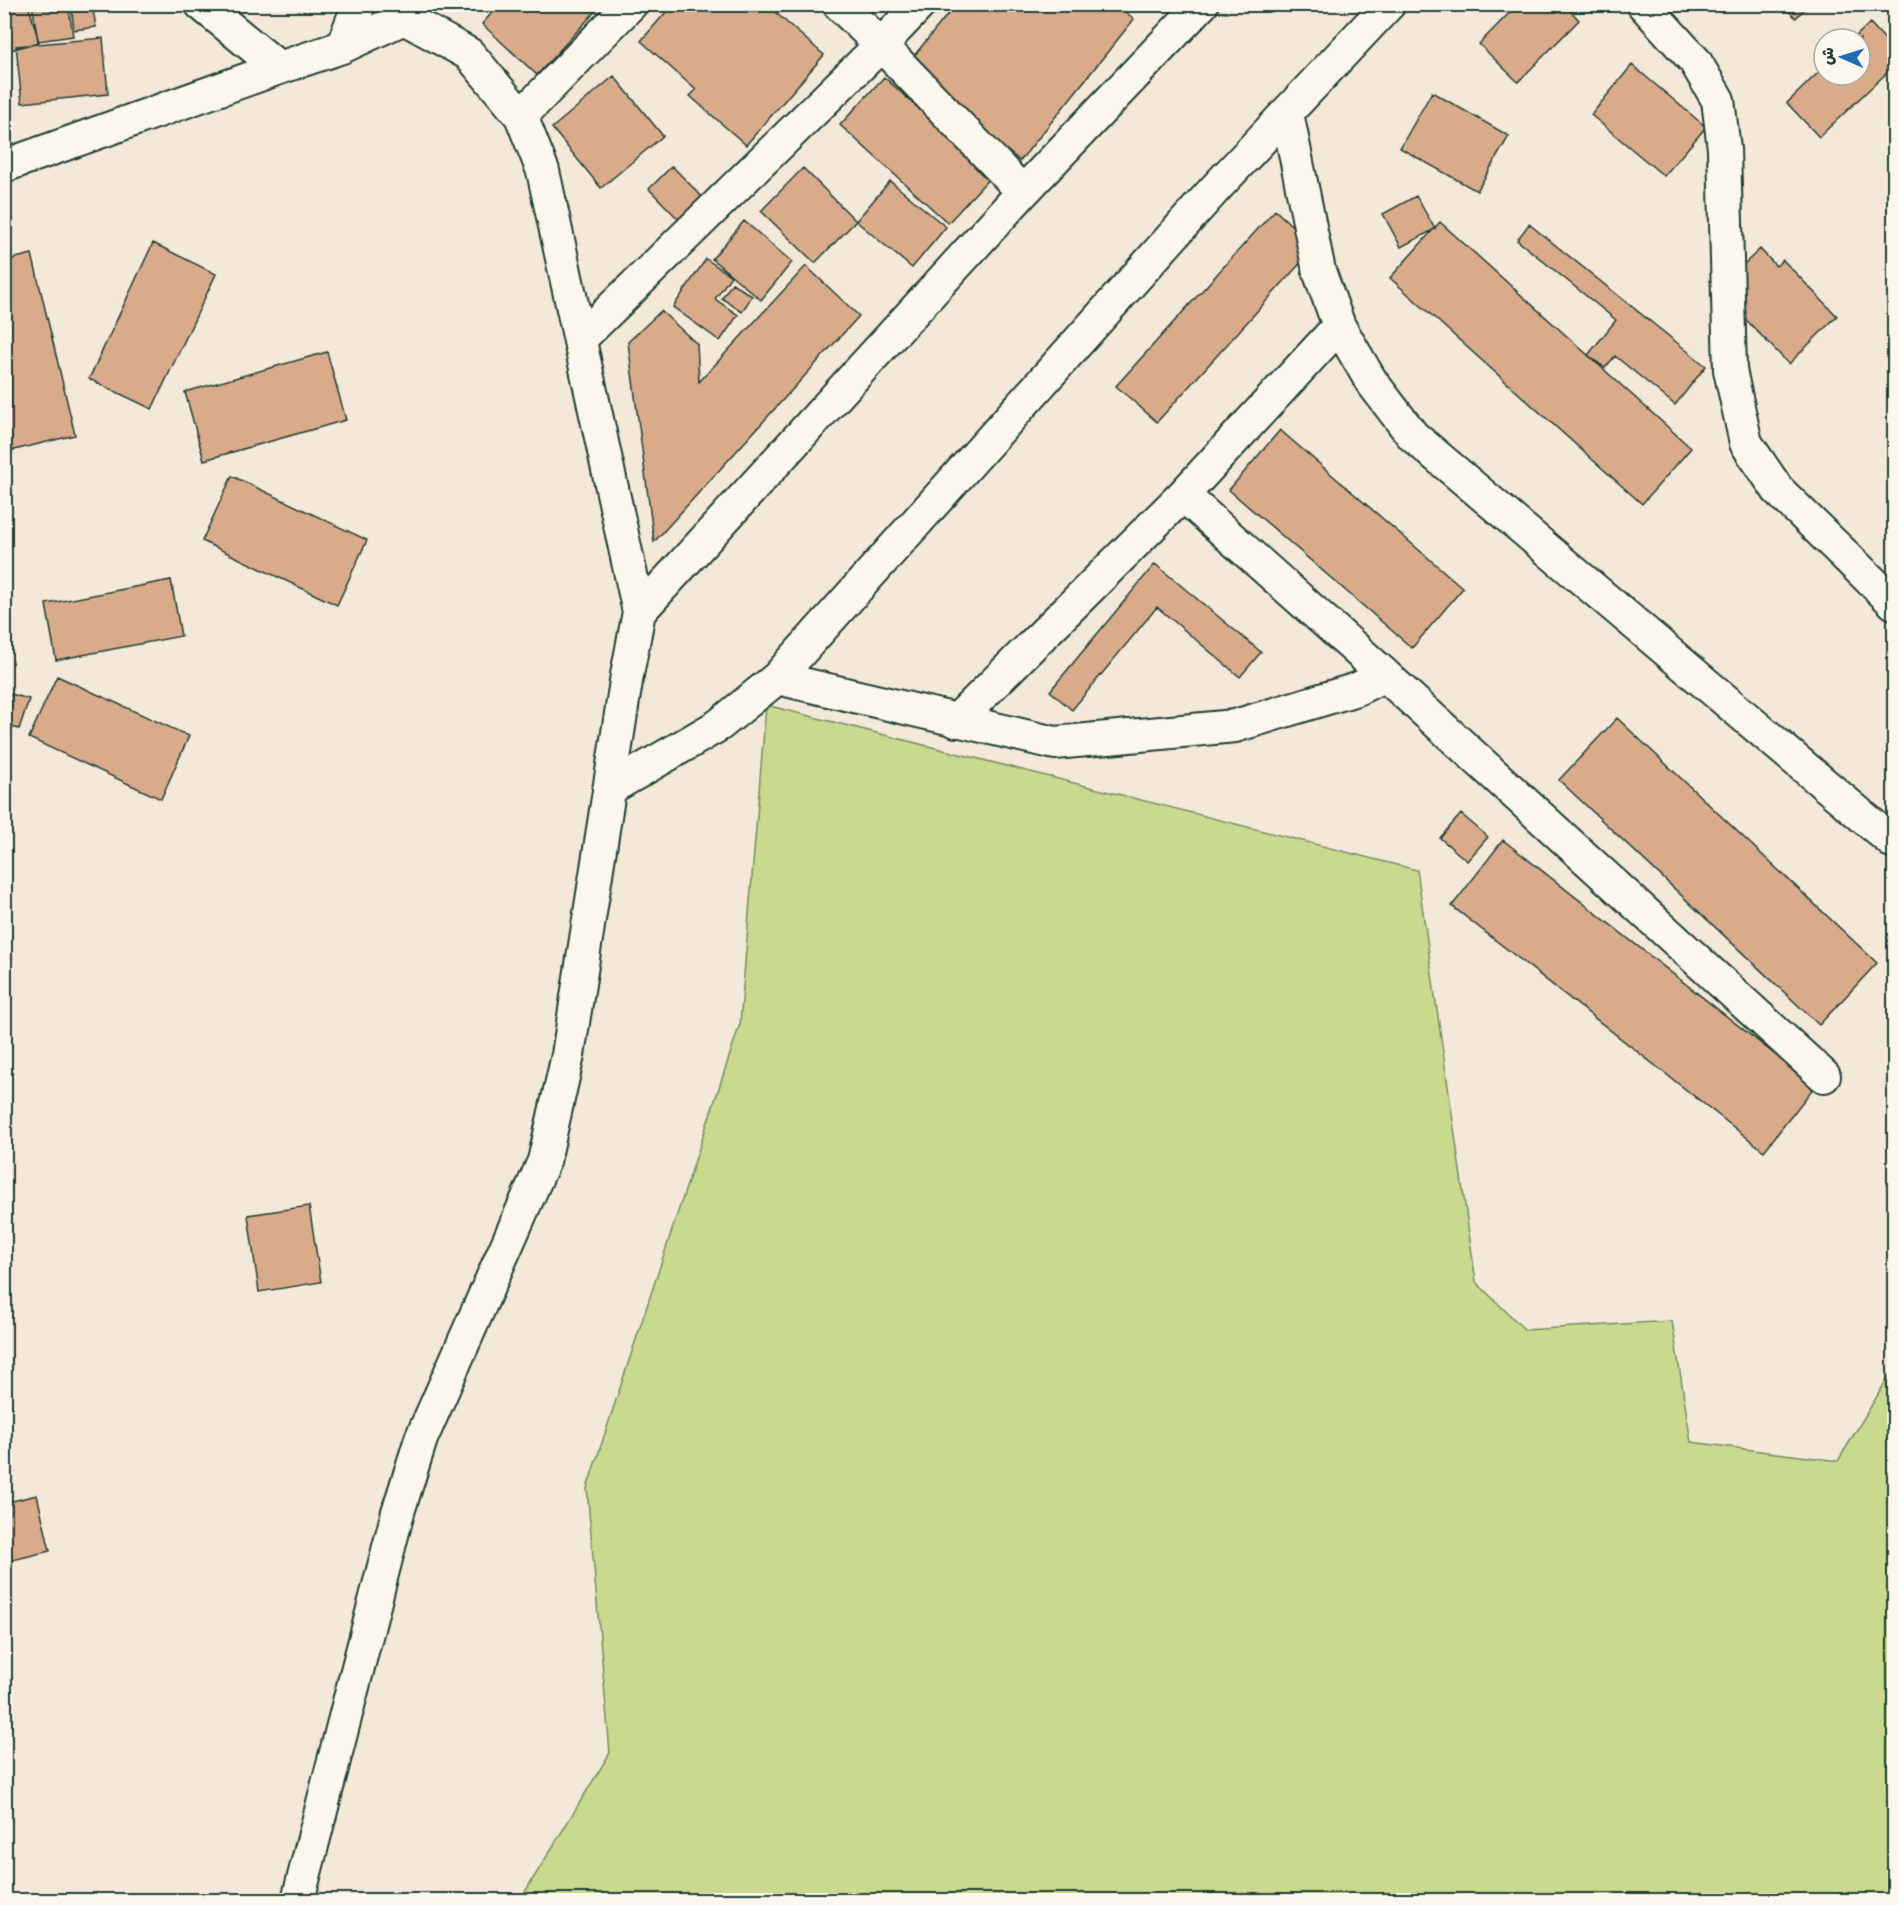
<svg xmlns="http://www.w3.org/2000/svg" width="1899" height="1905" font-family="'Indie Flower','Playpen Sans Arabic',sans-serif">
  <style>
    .green { fill: #c9da8f; stroke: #748c62; stroke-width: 1.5 }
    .building { fill: #daab8b; stroke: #1f3d34; stroke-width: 1.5 }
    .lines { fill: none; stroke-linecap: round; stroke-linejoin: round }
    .street-casing { stroke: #1f3d34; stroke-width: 36 }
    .street { stroke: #fbf7ec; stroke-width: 32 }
  </style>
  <rect width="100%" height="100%" fill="#f4e8d9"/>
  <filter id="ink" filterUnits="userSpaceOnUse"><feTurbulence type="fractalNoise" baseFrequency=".0167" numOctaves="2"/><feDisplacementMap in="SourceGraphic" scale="12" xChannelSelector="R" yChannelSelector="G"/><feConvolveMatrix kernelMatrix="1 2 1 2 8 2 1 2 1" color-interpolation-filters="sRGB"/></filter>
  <g filter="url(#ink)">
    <path class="green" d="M 766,705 L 1417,870 L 1476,1282 L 1525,1330 L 1672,1321 L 1691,1442 L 1838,1461 L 1894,1368 L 1894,1900 L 520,1900 L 610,1753 L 587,1488 L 740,1024 Z"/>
    <path class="building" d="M 4,4 L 28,4 L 39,42 L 4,52 Z
      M 32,4 L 68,4 L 73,36 L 38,41 Z
      M 71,4 L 92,4 L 96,27 L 74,30 Z
      M 500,4 L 602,4 L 537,75 L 482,24 Z
      M 673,4 L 783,4 L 776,13 L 824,55 L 746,145 L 690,96 L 696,90 L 641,41 Z
      M 956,4 L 1116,4 L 1134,19 L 1020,161 L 905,67 Z
      M 1518,4 L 1564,4 L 1579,20 L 1518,82 L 1479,44 Z
      M 1781,4 L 1809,4 L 1796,18 Z
      M 1870,23 L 1894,49 L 1894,66 L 1819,137 L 1787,103 L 1824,67 L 1824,75 L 1860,75 L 1860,39 L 1853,39 Z
      M 103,38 L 108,94 L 22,103 L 16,46 Z
      M 1632,65 L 1706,127 L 1664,176 L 1591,115 Z
      M 614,76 L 663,136 L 601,188 L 552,128 Z
      M 884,77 L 992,175 L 948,223 L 840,125 Z
      M 1432,92 L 1509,136 L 1477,191 L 1400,148 Z
      M 672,166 L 707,202 L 684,225 L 649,189 Z
      M 803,168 L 856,221 L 815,263 L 761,211 Z
      M 890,181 L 946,227 L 912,268 L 856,221 Z
      M 1416,196 L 1435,229 L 1401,247 L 1383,214 Z
      M 1275,210 L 1315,247 L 1157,422 L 1116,386 Z
      M 744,221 L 792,262 L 761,300 L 712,259 Z
      M 1440,222 L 1691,448 L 1642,504 L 1390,278 Z
      M 1529,224 L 1706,366 L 1675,405 L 1615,356 L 1605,368 L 1588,355 L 1616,320 L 1517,240 Z
      M 153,243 L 216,274 L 152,409 L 89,379 Z
      M 1760,249 L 1776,266 L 1783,260 L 1837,316 L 1789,364 L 1717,290 Z
      M 32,254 L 75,435 L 6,452 L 4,445 L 4,261 Z
      M 706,259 L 731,276 L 715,299 L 738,315 L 720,341 L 673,307 Z
      M 806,266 L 859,316 L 654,542 L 628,342 L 661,311 L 697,344 L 699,382 Z
      M 732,283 L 752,296 L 742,312 L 722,298 Z
      M 327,352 L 346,420 L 204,460 L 185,392 Z
      M 1280,430 L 1463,588 L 1412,648 L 1229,490 Z
      M 232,476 L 367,540 L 337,605 L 202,541 Z
      M 1155,564 L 1261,652 L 1240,677 L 1157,607 L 1072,710 L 1050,691 Z
      M 171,580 L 181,636 L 56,660 L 46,604 Z
      M 57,676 L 189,736 L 161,799 L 29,738 Z
      M 4,692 L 29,699 L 19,729 L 4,725 Z
      M 1617,718 L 1877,963 L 1819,1025 L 1559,780 Z
      M 1461,814 L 1488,837 L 1467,861 L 1440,838 Z
      M 1503,840 L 1815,1086 L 1764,1151 L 1452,906 Z
      M 309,1206 L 321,1282 L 259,1292 L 248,1215 Z
      M 37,1495 L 50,1551 L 4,1562 L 4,1503 Z"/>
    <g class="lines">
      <defs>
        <path id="street" d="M 201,4 L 279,68
          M 839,4 L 881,45 L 1023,192
          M 1643,4 L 1695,61 L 1718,100 L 1724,149 L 1730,370 L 1746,443 L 1778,490 L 1894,603
          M 404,18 L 469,54 L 521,116 L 543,171 L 639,612
          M 342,47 L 359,4
          M 1287,113 L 1319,271 L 1339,326 L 1371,381 L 1413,436 L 1894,843
          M 521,116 L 631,4
          M 4,166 L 279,68 L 342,47 L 404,18 L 414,4
          M 580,339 L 881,45 L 920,4
          M 1183,495 L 1385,675
          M 777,678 L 1055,743 L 1235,726 L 1357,689 L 1385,675 L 1824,1076
          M 956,721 L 1183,495 L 1339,326
          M 609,789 L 719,725 L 777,678 L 1214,190 L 1389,4
          M 298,1900 L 398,1512 L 421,1439 L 544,1161 L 568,1055 L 627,675 L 639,612 L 1023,192 L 1202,4"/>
      </defs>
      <use href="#street" class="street-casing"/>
      <use href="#street" class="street"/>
    </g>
  </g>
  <rect width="1899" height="1905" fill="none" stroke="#fbf7ec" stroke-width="24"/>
  <rect x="12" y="12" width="1875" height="1881" fill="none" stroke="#1f3d34" stroke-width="2" filter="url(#ink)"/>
  <g transform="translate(1842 57) rotate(273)"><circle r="28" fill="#fbf7ec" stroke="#a3ada2" stroke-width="1.5"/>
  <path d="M0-4.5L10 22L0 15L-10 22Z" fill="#1f6fb2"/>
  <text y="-9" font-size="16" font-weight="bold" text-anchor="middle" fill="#1f3d34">ش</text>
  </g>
</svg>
